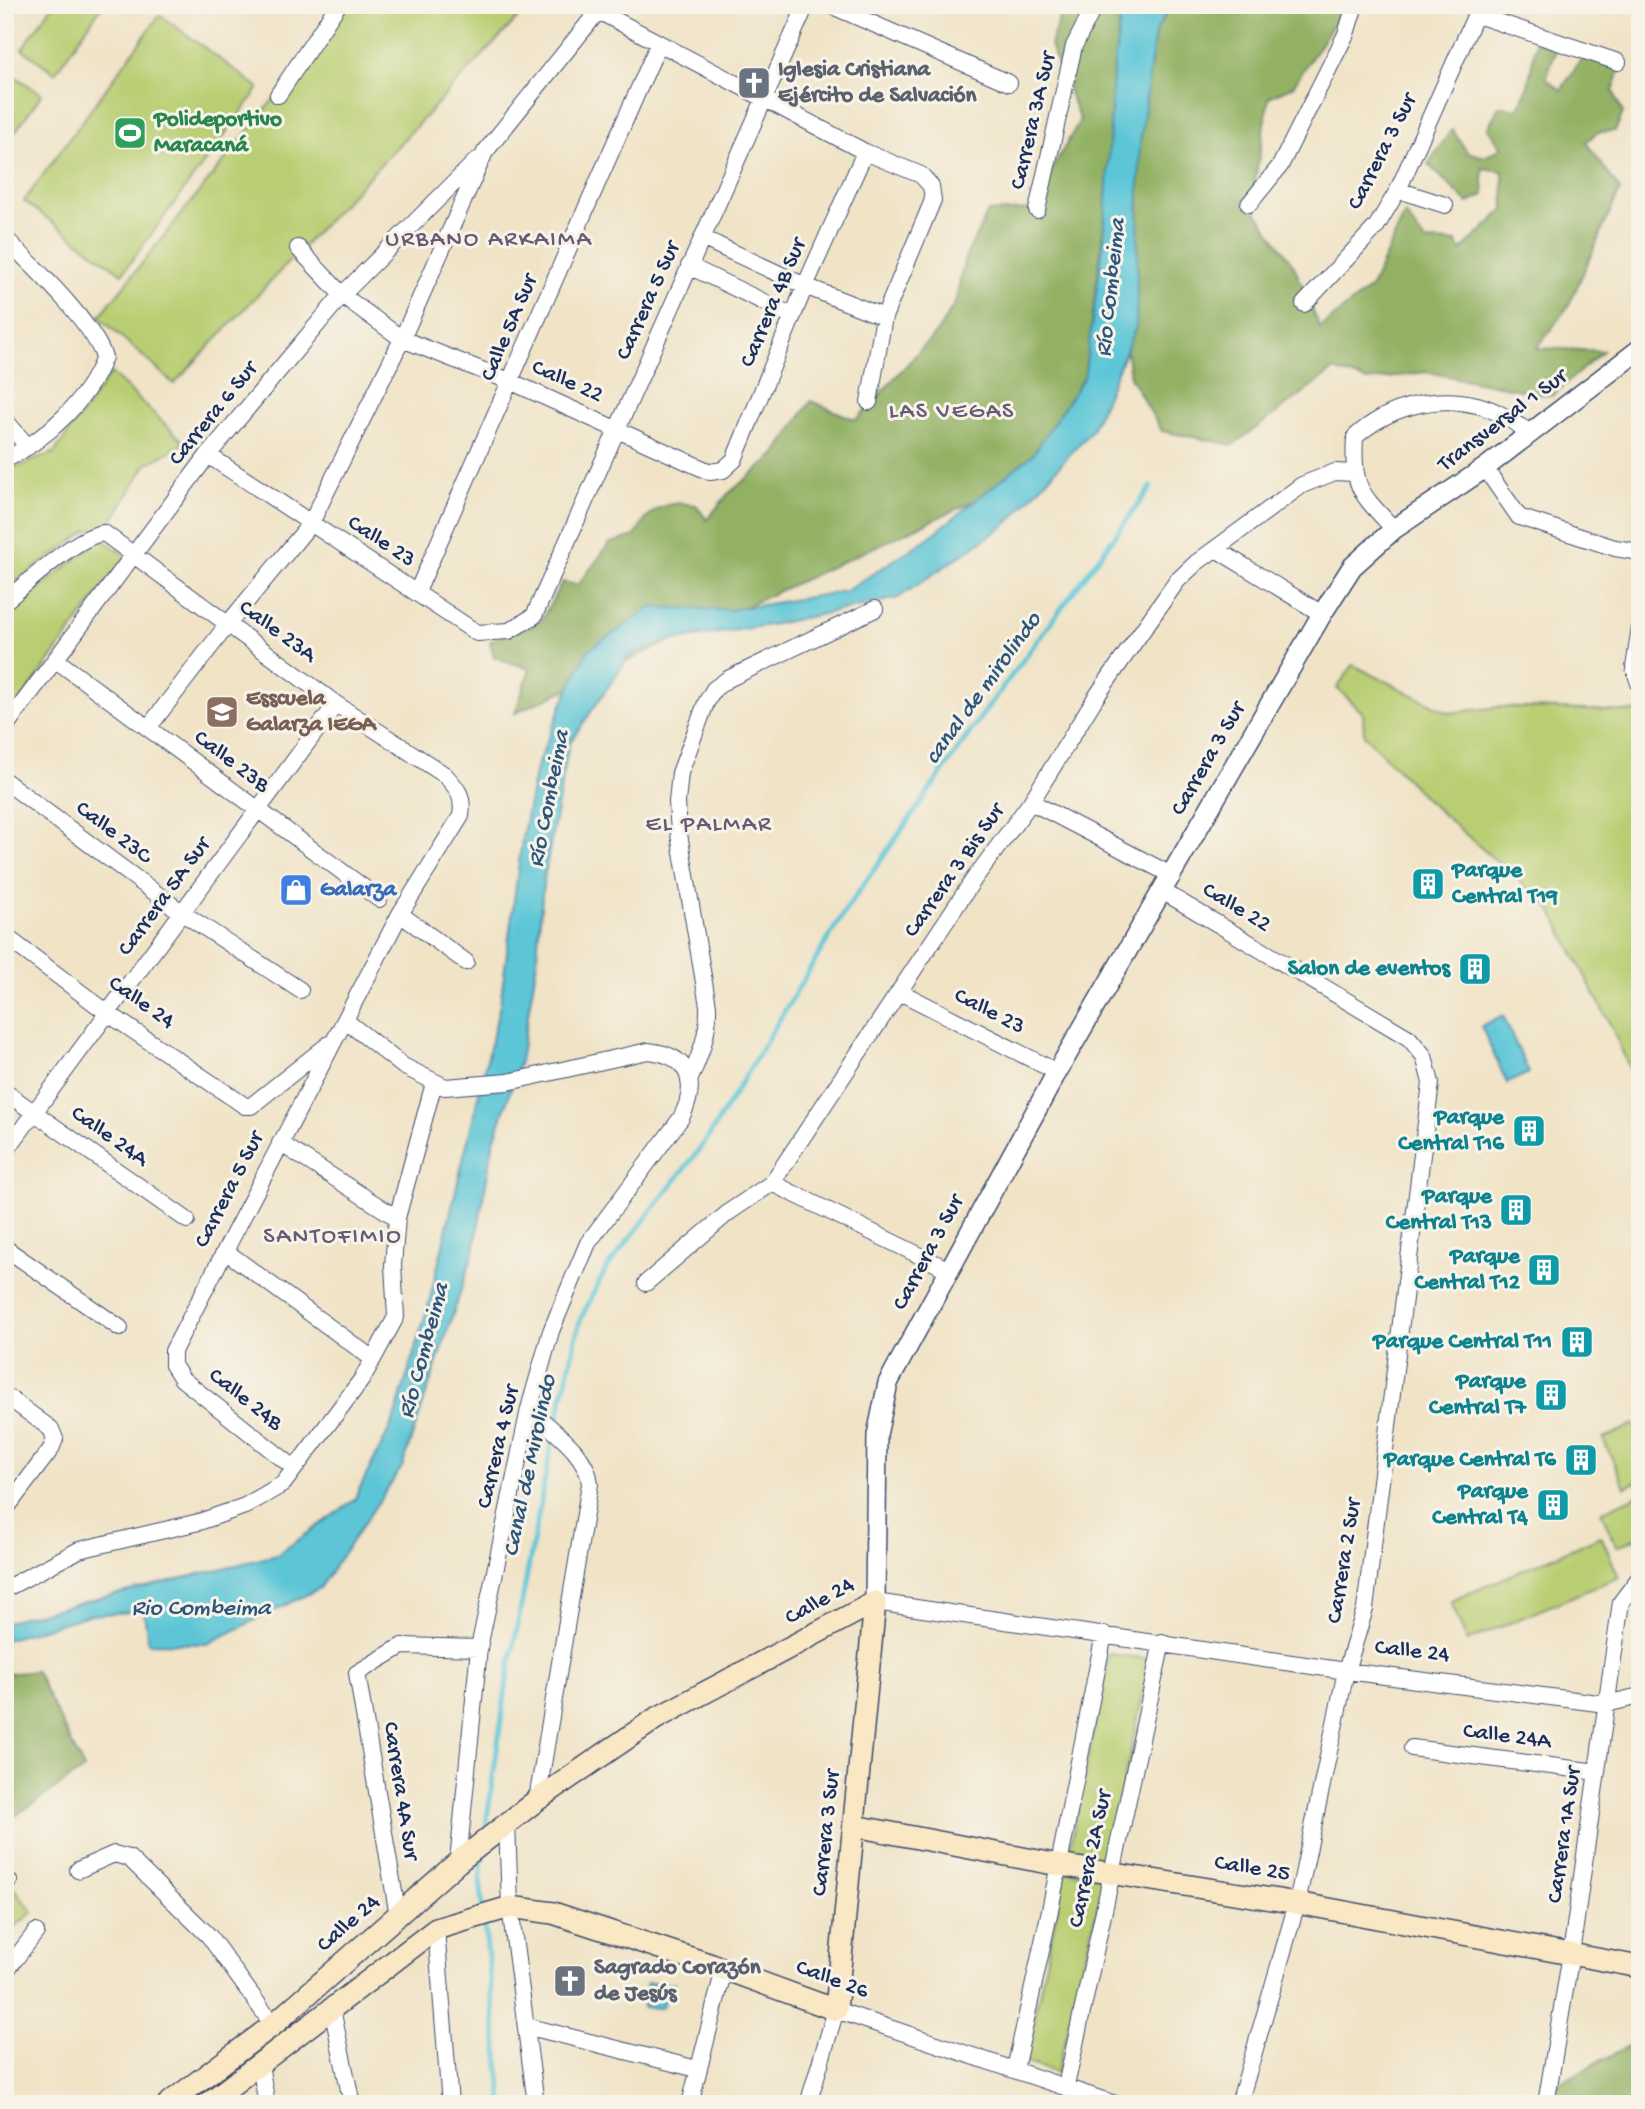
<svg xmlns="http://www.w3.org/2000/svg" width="1645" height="2109" font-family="'Gochi Hand',sans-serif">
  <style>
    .green { fill: #b9ce72; stroke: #6a7e68; stroke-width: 2 }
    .forest { fill: #92b164; stroke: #567061; stroke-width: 2 }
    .water { fill: #5cc6d7; stroke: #3c7a9a; stroke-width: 2 }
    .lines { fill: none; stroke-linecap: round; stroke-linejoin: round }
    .stream { stroke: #5cc6d7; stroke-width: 5 }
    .minor-casing { stroke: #3b4a6e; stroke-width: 18 }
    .tertiary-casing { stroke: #3b4a6e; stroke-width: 22 }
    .secondary-casing { stroke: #3b4a6e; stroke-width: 24 }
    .minor { stroke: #fff; stroke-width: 16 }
    .tertiary { stroke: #fff; stroke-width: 19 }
    .secondary { stroke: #fae7c3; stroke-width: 21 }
    .labels { text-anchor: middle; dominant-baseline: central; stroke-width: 6; stroke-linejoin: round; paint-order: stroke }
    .worship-label { font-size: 23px; font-weight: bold; fill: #5b616d; stroke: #f7f3e8; text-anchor: start }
    .leisure-label { font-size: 23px; font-weight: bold; fill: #27864d; stroke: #f7f3e8; text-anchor: start }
    .street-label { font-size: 23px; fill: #1b2f5e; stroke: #f7f3e8 }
    .education-label { font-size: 23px; font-weight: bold; fill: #785e54; stroke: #f7f3e8; text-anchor: start }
    .culture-label { font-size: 23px; font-weight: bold; fill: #0d838f; stroke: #f7f3e8; text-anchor: end }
    .shop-label { font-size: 23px; font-weight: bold; fill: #366cbe; stroke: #f7f3e8; text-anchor: start }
    .neighbourhood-label { font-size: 24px; letter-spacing: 2px; fill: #675a75; stroke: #f7f3e8 }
    .water-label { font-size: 24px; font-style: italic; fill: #2b557c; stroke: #f7f3e8 }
  </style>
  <rect width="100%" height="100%" fill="#f7f3e8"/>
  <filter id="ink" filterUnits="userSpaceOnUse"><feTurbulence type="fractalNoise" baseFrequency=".0143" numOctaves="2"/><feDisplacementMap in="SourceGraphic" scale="14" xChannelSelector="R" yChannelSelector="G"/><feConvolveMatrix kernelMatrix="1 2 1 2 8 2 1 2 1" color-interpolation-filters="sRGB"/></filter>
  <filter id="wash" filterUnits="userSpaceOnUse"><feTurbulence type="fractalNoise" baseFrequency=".00686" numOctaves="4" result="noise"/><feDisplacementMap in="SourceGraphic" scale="28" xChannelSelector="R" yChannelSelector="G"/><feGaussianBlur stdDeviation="1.57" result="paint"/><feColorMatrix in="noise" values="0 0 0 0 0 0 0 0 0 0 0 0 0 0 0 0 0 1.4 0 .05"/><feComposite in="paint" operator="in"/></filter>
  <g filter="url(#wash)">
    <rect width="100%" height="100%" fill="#f0e3c6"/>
    <path class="green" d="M 53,5 L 102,6 L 55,73 L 22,49 Z
      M 349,5 L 530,5 L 174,384 L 99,317 Z
      M 160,15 L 259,88 L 122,274 L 24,201 Z
      M 5,70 L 42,94 L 5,146 Z
      M 111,373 L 185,443 L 146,465 L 106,530 L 88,530 L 5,590 L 5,471 L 54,453 Z
      M 101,538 L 126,556 L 5,722 L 5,617 Z
      M 1353,665 L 1449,713 L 1499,707 L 1640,712 L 1640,1093 L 1613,1030 L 1550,908 L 1430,803 L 1364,735 L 1363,713 L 1337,688 Z
      M 1634,1424 L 1640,1437 L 1640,1480 L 1625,1487 L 1603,1439 Z
      M 1640,1494 L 1640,1536 L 1617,1547 L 1601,1512 Z
      M 1601,1536 L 1619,1577 L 1467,1641 L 1451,1601 Z
      M 1109,1654 L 1151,1659 L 1106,1861 L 1069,1852 Z
      M 1065,1871 L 1105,1877 L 1057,2073 L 1025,2062 Z
      M 11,1885 L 33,1912 L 5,1934 L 5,1889 Z"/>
    <path class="forest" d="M 1064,5 L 1346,5 L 1293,86 L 1269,97 L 1251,204 L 1294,266 L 1320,328 L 1371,287 L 1405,214 L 1425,241 L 1457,242 L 1461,251 L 1504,209 L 1503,171 L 1482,168 L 1484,195 L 1468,203 L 1428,164 L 1452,129 L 1467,152 L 1485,157 L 1502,148 L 1488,128 L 1499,106 L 1518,109 L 1528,86 L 1536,42 L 1557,47 L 1546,78 L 1561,90 L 1582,58 L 1623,61 L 1613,91 L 1623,113 L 1615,131 L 1598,132 L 1586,142 L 1620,190 L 1569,305 L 1537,348 L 1603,351 L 1552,396 L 1426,372 L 1368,381 L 1334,370 L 1233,445 L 1162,431 L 1130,377 L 1107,200 L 1084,386 L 1028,476 L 515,713 L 530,669 L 494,657 L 490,641 L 541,621 L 562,582 L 578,585 L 610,543 L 635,536 C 649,509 665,499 696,505 L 707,520 L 728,494 L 775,455 L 811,401 L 856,420 L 937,332 L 955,303 L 965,258 L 988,212 L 1029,210 L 1080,120 L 1050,45 Z
      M 36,1671 L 84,1769 L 12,1818 L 5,1812 L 5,1674 Z
      M 1640,2040 L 1639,2104 L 1553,2104 L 1555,2085 Z"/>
    <path class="water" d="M 1122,5 L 1171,5 L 1155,32 L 1140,144 L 1136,327 L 1092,430 L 1007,524 L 898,598 L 775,624 L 669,641 L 630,655 L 569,744 L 543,884 L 536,967 L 520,1061 L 493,1144 L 474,1251 L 402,1467 L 320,1588 L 207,1644 L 148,1643 L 144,1611 L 89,1615 L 5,1640 L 5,1623 L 19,1618 L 277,1555 L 354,1500 L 393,1422 L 429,1303 L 500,1005 L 523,833 L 536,768 L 563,702 L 588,650 L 653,607 L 731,610 L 846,591 L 931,536 L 1033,454 L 1084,377 L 1104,239 L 1113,72 Z
      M 1503,1016 L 1529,1073 L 1507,1083 L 1481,1026 Z
      M 647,1983 L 674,1983 L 661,2008 L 643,2007 Z"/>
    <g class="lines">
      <path class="stream" d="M 556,1426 L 580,1320 L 606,1269 L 706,1141 L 845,911 L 983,714 L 1151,487
        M 485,1833 L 507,1681 L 553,1436
        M 483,1910 L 480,1879 L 483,1850
        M 484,1919 L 503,2104"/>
    </g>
  </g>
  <g filter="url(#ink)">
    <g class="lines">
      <defs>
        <path id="minor" d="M 587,5 L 865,152 L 921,175 L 931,186 L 933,200 L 884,317 L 869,402
          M 830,5 L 1009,83
          M 1477,15 L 1618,62
          M 278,95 L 338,5
          M 1398,190 L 1445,205
          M 1249,204 L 1280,166 L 1346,34 L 1355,5
          M 1037,210 L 1074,46 L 1095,5
          M 5,238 C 33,266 92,322 104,357 C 88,401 46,439 5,460
          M 702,238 L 805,286 L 884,317
          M 298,248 L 342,295 L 402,339 L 512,382 L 710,472 L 723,470 L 734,460 L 805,286 L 865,152
          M 689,266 L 793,316
          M 1304,304 L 1376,227 L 1398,190 L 1480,5
          M 5,420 L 28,447
          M 208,455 L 477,633 L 509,631 L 534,616 L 806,5
          M 1485,468 L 1519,517 L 1615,548 L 1640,552
          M 1394,529 C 1360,493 1352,488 1355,437 C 1387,408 1434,394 1477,405 C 1497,410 1514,422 1530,433
          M 1216,549 L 1322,614
          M 417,592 L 659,43
          M 5,601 C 27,584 77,535 104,533 L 336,704 L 445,775 C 458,789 464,796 461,816 L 400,914 L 173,1351 L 173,1365 L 182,1379 L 293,1467
          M 1640,627 L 1634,668 L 1640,686
          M 56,660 L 379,899
          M 5,727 L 208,455 L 342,295 L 477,160
          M 148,728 L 228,624 L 311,523 L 402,339 L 485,152 L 603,5
          M 5,781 L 181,912 L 300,990
          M 1031,802 L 1173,876
          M 1164,892 L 1409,1038 L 1424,1056 L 1431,1083 L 1365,1609 L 1346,1671 L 1297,1903 L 1239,2104
          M 400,914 L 466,962
          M 5,936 L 109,1014 L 245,1106 L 251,1106 L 329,1044
          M 900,992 L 1057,1072
          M 346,1021 L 403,1066 L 445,1087 L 508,1082 L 648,1051 C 690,1055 699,1083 681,1118 L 588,1243 L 551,1331 L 529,1409 L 479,1648 L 458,1862
          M 689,1081 C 700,1056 709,1033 708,1006 L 679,834 L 677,802 L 680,773 L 706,703 L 714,689 L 728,679 L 875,609
          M 5,1092 L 187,1220
          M 280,1143 L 397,1218
          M 5,1152 L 336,704
          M 772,1183 L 949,1270
          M 5,1248 L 120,1328
          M 225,1251 L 373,1359
          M 646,1283 L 729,1212 L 772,1183 L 974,879 L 1031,802 L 1096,697 L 1177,581 L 1196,563 L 1302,485 L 1335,472 L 1353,473
          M 5,1395 L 51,1429 L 55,1439 L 51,1449 L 5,1510
          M 529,1409 C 550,1429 588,1453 590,1484 L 537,1800
          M 5,1589 L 79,1550 L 199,1522 L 245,1506 L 283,1484 L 362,1379 L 396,1317 L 393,1265 L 397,1218 L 434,1083
          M 875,1602 L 1346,1671 L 1606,1704 L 1640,1696
          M 1412,1748 L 1597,1772
          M 507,1822 L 510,1907 L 536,2104
          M 78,1870 L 114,1854 L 129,1858 L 209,1936 L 273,2025
          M 5,1883 L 9,1881
          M 398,1916 L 357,1673 L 402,1646 L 479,1648
          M 436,1929 L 450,2104
          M 5,1972 L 36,1932
          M 332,2009 L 352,2104
          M 526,2026 L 697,2069
          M 260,2065 L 267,2104
          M 1015,2069 L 1050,1910 L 1104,1634
          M 1066,2086 L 1162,1642
          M 690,2104 L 724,1969
          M 808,2104 L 836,2010 L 1115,2104
          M 1546,2104 L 1571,1954 L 1621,1602 L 1640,1577"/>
        <path id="tertiary" d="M 875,1602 L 877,1435 L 888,1383 L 1057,1072 L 1322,614 L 1352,567 L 1394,529 L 1485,468 L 1640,349"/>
        <path id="secondary" d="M 855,1826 L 1059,1865 L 1297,1903 L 1640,1967
          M 168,2104 L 273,2025 L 458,1862 L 537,1800 L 655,1719 L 875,1602
          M 207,2104 L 436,1929 L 510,1907 L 553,1913 L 724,1969 L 836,2010 L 875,1602"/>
      </defs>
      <use href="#minor" class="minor-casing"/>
      <use href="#tertiary" class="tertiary-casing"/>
      <use href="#secondary" class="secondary-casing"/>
      <use href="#minor" class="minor"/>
      <use href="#tertiary" class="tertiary"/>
      <use href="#secondary" class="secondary"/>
    </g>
  </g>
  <defs>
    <symbol id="church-square" viewBox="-11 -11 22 22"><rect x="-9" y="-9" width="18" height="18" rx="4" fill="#6b7280" stroke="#f7f3e8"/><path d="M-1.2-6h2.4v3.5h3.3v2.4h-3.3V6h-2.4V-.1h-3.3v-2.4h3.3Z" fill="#fff"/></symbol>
    <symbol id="stadium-square" viewBox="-11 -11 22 22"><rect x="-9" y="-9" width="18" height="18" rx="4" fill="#2e9e5b" stroke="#f7f3e8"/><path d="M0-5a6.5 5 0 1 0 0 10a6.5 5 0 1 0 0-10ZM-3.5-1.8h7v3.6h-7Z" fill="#fff"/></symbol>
    <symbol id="school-square" viewBox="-11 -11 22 22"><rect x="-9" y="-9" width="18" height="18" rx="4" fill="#8d6e63" stroke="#f7f3e8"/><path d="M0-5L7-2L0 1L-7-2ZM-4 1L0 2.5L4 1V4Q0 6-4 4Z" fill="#fff"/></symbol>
    <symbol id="building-square" viewBox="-11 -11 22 22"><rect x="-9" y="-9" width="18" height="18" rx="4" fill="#0f9aa8" stroke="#f7f3e8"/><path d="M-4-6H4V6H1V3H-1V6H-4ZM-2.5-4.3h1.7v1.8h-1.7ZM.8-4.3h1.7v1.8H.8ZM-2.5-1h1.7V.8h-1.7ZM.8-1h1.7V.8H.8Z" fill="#fff"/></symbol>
    <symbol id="shop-square" viewBox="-11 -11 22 22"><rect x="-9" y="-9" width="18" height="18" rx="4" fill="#3f7fe0" stroke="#f7f3e8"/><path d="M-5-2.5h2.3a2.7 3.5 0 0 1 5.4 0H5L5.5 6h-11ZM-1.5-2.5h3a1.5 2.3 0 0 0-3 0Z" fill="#fff"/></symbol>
  </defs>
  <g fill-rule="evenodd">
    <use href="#church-square" x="735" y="64" width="38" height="38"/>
    <use href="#stadium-square" x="111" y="114" width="38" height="38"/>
    <use href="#school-square" x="203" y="693" width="38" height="38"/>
    <use href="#building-square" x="1409" y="865" width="38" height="38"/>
    <use href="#shop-square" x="277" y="871" width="38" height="38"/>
    <use href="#building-square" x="1456" y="950" width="38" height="38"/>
    <use href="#building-square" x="1510" y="1112" width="38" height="38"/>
    <use href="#building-square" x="1497" y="1191" width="38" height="38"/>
    <use href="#building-square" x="1525" y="1251" width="38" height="38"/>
    <use href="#building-square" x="1558" y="1323" width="38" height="38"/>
    <use href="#building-square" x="1532" y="1376" width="38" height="38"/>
    <use href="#building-square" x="1562" y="1441" width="38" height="38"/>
    <use href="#building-square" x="1534" y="1486" width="38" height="38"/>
    <use href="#church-square" x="551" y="1962" width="38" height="38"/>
  </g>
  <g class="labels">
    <g class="worship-label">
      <text x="778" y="70">Iglesia Cristiana<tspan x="778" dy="26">Ejército de Salvación</tspan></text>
      <text x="594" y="1968">Sagrado Corazón<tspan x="594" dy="26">de Jesús</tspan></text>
    </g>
    <g class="leisure-label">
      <text x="154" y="120">Polideportivo<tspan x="154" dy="26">Maracaná</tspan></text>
    </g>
    <g class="street-label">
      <text transform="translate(1034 121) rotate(-77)">Carrera 3A Sur</text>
      <text transform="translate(1383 152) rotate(-63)">Carrera 3 Sur</text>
      <text transform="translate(649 301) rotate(-66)">Carrera 5 Sur</text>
      <text transform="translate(774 303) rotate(-67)">Carrera 4B Sur</text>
      <text transform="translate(510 328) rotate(-67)">Calle 5A Sur</text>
      <text transform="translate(567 382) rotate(24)">Calle 22</text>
      <text transform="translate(214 414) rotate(-51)">Carrera 6 Sur</text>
      <text transform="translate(1503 421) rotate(-37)">Transversal 1 Sur</text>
      <text transform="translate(381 542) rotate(33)">Calle 23</text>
      <text transform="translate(277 632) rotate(36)">Calle 23A</text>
      <text transform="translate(1209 759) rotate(-60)">Carrera 3 Sur</text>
      <text transform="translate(231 762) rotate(37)">Calle 23B</text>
      <text transform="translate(113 833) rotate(37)">Calle 23C</text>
      <text transform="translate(955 871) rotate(-55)">Carrera 3 Bis Sur</text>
      <text transform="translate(165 897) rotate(-54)">Carrera 5A Sur</text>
      <text transform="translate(1236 908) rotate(31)">Calle 22</text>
      <text transform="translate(141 1003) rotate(35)">Calle 24</text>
      <text transform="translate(989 1012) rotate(27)">Calle 23</text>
      <text transform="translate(109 1137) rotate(35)">Calle 24A</text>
      <text transform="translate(230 1190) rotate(-63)">Carrera 5 Sur</text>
      <text transform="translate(929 1253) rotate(-62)">Carrera 3 Sur</text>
      <text transform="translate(245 1400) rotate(38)">Calle 24B</text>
      <text transform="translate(499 1447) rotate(-77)">Carrera 4 Sur</text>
      <text transform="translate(1345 1561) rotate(-81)">Carrera 2 Sur</text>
      <text transform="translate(820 1602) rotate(-29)">Calle 24</text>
      <text transform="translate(1412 1652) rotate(6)">Calle 24</text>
      <text transform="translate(1507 1737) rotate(7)">Calle 24A</text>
      <text transform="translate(400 1791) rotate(81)">Carrera 4A Sur</text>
      <text transform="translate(827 1833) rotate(-84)">Carrera 3 Sur</text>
      <text transform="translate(1565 1835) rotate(-82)">Carrera 1A Sur</text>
      <text transform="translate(1091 1859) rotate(-78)">Carrera 2A Sur</text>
      <text transform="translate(1252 1869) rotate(9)">Calle 25</text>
      <text transform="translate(349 1924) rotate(-41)">Calle 24</text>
      <text transform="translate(832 1980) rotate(20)">Calle 26</text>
    </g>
    <g class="education-label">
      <text x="246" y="699">Esscuela<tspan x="246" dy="26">Galarza IEGA</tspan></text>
    </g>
    <g class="culture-label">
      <text x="1452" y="871" text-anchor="start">Parque<tspan x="1452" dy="26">Central T19</tspan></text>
      <text x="1450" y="969">Salon de eventos</text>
      <text x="1504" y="1118">Parque<tspan x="1504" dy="26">Central T16</tspan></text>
      <text x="1492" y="1197">Parque<tspan x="1492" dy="26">Central T13</tspan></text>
      <text x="1520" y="1257">Parque<tspan x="1520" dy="26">Central T12</tspan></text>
      <text x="1552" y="1342">Parque Central T11</text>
      <text x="1526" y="1382">Parque<tspan x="1526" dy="26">Central T7</tspan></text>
      <text x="1556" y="1460">Parque Central T6</text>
      <text x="1528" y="1492">Parque<tspan x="1528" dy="26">Central T4</tspan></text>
    </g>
    <g class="shop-label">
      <text x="320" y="890">Galarza</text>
    </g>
    <g class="neighbourhood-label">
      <text x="489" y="240">URBANO ARKAIMA</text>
      <text x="952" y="412">LAS VEGAS</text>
      <text x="709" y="825">EL PALMAR</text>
      <text x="333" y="1237">SANTOFIMIO</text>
    </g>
    <g class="water-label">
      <text transform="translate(1112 288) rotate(-84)">Río Combeima</text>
      <text transform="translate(984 689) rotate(-54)">canal de mirolindo</text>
      <text transform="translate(550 799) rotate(-79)">Río Combeima</text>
      <text transform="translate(425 1351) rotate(-75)">Río Combeima</text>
      <text transform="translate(531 1466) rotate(-78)">Canal de Mirolindo</text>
      <text x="201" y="1609">Rio Combeima</text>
    </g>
  </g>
  <rect width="1645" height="2109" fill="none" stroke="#f7f3e8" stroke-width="28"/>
</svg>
